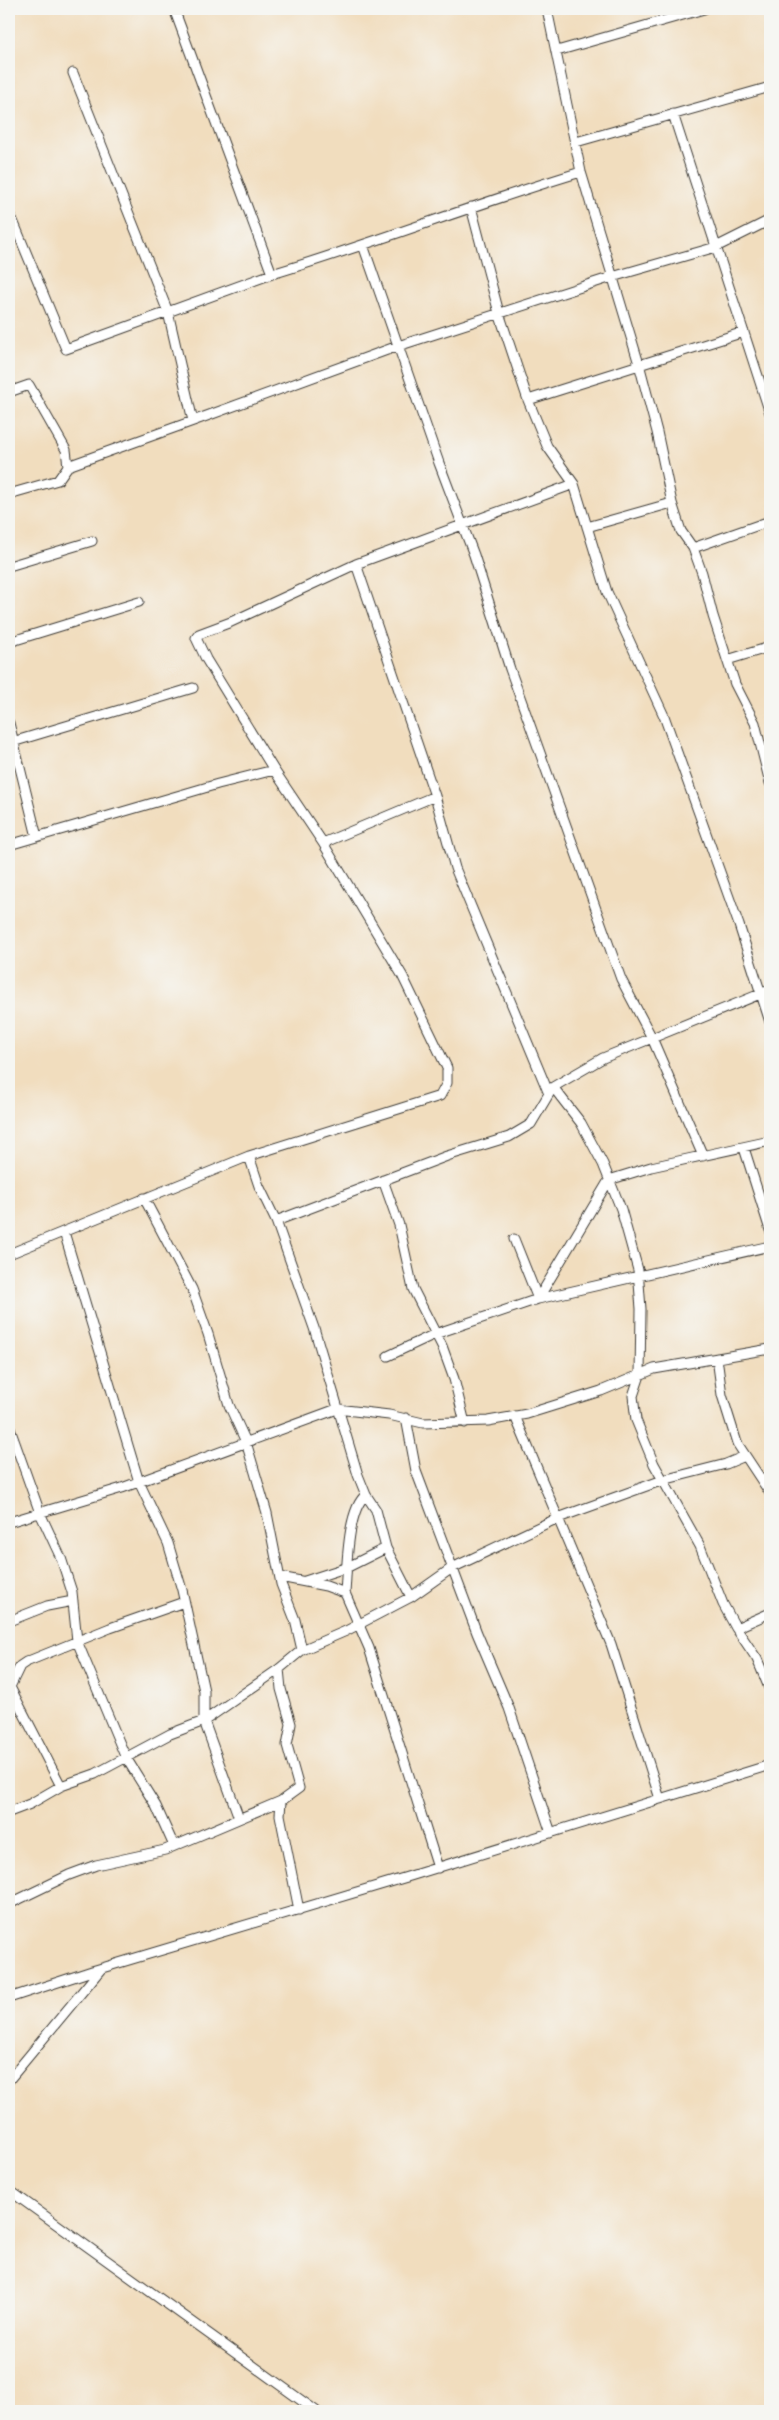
<svg xmlns="http://www.w3.org/2000/svg" width="779" height="2420" font-family="Dekko,sans-serif">
  <style>
    .lines { fill: none; stroke-linecap: round; stroke-linejoin: round }
    .street-casing { stroke: #3c3934; stroke-width: 11 }
    .street { stroke: #fff; stroke-width: 9 }
  </style>
  <rect width="100%" height="100%" fill="#f6f6f2"/>
  <filter id="ink" filterUnits="userSpaceOnUse"><feTurbulence type="fractalNoise" baseFrequency=".02" numOctaves="2"/><feDisplacementMap in="SourceGraphic" scale="10" xChannelSelector="R" yChannelSelector="G"/><feConvolveMatrix kernelMatrix="1 2 1 2 8 2 1 2 1" color-interpolation-filters="sRGB"/></filter>
  <filter id="wash" filterUnits="userSpaceOnUse"><feTurbulence type="fractalNoise" baseFrequency=".0096" numOctaves="4" result="noise"/><feDisplacementMap in="SourceGraphic" scale="20" xChannelSelector="R" yChannelSelector="G"/><feGaussianBlur stdDeviation="1.12" result="paint"/><feColorMatrix in="noise" values="0 0 0 0 0 0 0 0 0 0 0 0 0 0 0 0 0 1.4 0 .05"/><feComposite in="paint" operator="in"/></filter>
  <g filter="url(#wash)">
    <rect width="100%" height="100%" fill="#f1ddbe"/>
  </g>
  <g filter="url(#ink)">
    <g class="lines">
      <defs>
        <path id="street" d="M 174,9 L 272,274 C 376,243 477,203 581,172
          M 547,9 L 581,172 L 639,364 L 657,432 L 672,503 L 681,531 L 693,548 L 702,573 L 713,616 L 735,684 L 755,723 L 770,783
          M 557,51 L 704,9
          M 673,114 L 770,413
          M 576,142 L 770,87
          M 471,207 L 499,313 L 528,400 L 547,446 L 574,484 L 607,592 L 664,716 L 739,925 L 770,1022
          M 9,211 L 66,349 L 272,274
          M 363,245 L 439,463 L 474,555 L 510,669 L 621,979 L 652,1038 L 703,1156
          M 9,392 L 29,385 L 66,450 L 68,466 L 58,480 L 9,494
          M 528,400 L 744,332
          M 193,421 L 398,346 L 612,277 L 716,247 L 770,220
          M 68,466 L 193,421 L 168,312 L 73,73
          M 587,527 L 672,503
          M 693,548 L 770,521
          M 356,564 L 435,796 L 455,868 L 549,1094
          M 9,566 L 92,541
          M 9,642 L 139,602
          M 727,660 L 770,647
          M 9,723 L 37,837
          M 9,743 L 193,688
          M 323,843 L 435,796
          M 9,845 L 218,784 L 274,770
          M 553,1087 L 581,1123 L 603,1164 L 621,1209 L 638,1270 L 641,1309 L 640,1375 L 633,1396 L 636,1420 L 654,1464 L 700,1546 L 723,1604 L 736,1628 L 757,1659 L 770,1690
          M 744,1148 L 770,1230
          M 249,1156 L 259,1186 L 276,1221 L 314,1328 L 358,1475 L 366,1495 L 376,1510 L 386,1548 L 411,1597
          M 383,1180 L 399,1225 L 413,1289 L 442,1346 L 454,1379 L 465,1423
          M 276,1221 L 447,1156 L 509,1137 L 531,1124 L 553,1087 L 603,1058 L 770,990
          M 514,1239 L 538,1299
          M 9,1254 L 249,1156 L 440,1096 L 447,1083 L 447,1068 L 402,975 L 323,843 L 274,770 L 206,659 L 196,638 L 199,634 L 231,622 L 356,564 L 574,484
          M 538,1299 L 609,1180 L 651,1167 L 770,1141
          M 388,1356 L 435,1334 L 538,1299 L 770,1246
          M 717,1358 L 722,1395 L 737,1443 L 770,1493
          M 515,1416 L 611,1644 L 660,1799
          M 406,1418 L 416,1471 L 477,1633 L 509,1708 L 551,1833
          M 9,1426 L 40,1513 L 61,1558 L 72,1592 L 77,1641 L 125,1756 L 156,1806 L 174,1846
          M 9,1522 L 122,1488 L 337,1409 L 389,1415 L 423,1423 L 488,1421 L 527,1414 L 601,1391 L 654,1369 L 770,1349
          M 280,1577 L 326,1586 L 345,1593 L 369,1648 L 438,1868
          M 305,1581 L 348,1567 L 386,1548
          M 345,1593 C 347,1569 347,1509 366,1495
          M 9,1621 L 47,1606 L 73,1601
          M 736,1628 L 770,1613
          M 302,1650 L 346,1631 L 411,1597 L 452,1568 L 558,1518 L 663,1480 L 726,1464 L 745,1456
          M 10,1687 L 61,1786
          M 9,1689 L 20,1666 L 26,1662 L 110,1628 L 184,1602
          M 281,1801 L 280,1815 L 299,1910
          M 9,1812 L 30,1804 L 61,1786 L 95,1774 L 170,1734 L 204,1721 L 204,1691 L 182,1590 L 168,1543 L 139,1482 L 64,1232
          M 239,1818 L 204,1721 L 279,1669
          M 9,1904 L 69,1875 L 96,1865 L 165,1850 L 281,1801 L 299,1788 L 287,1745 L 291,1724 L 281,1689 L 279,1669 L 302,1650 L 295,1620 L 281,1584 L 267,1513 L 246,1442 L 229,1405 L 208,1334 L 192,1289 L 144,1198
          M 9,1998 L 92,1971 L 407,1877 L 770,1765
          M 9,2080 L 101,1969
          M 9,2190 L 316,2411"/>
      </defs>
      <use href="#street" class="street-casing"/>
      <use href="#street" class="street"/>
    </g>
  </g>
  <rect width="779" height="2420" fill="none" stroke="#f6f6f2" stroke-width="30"/>
</svg>
